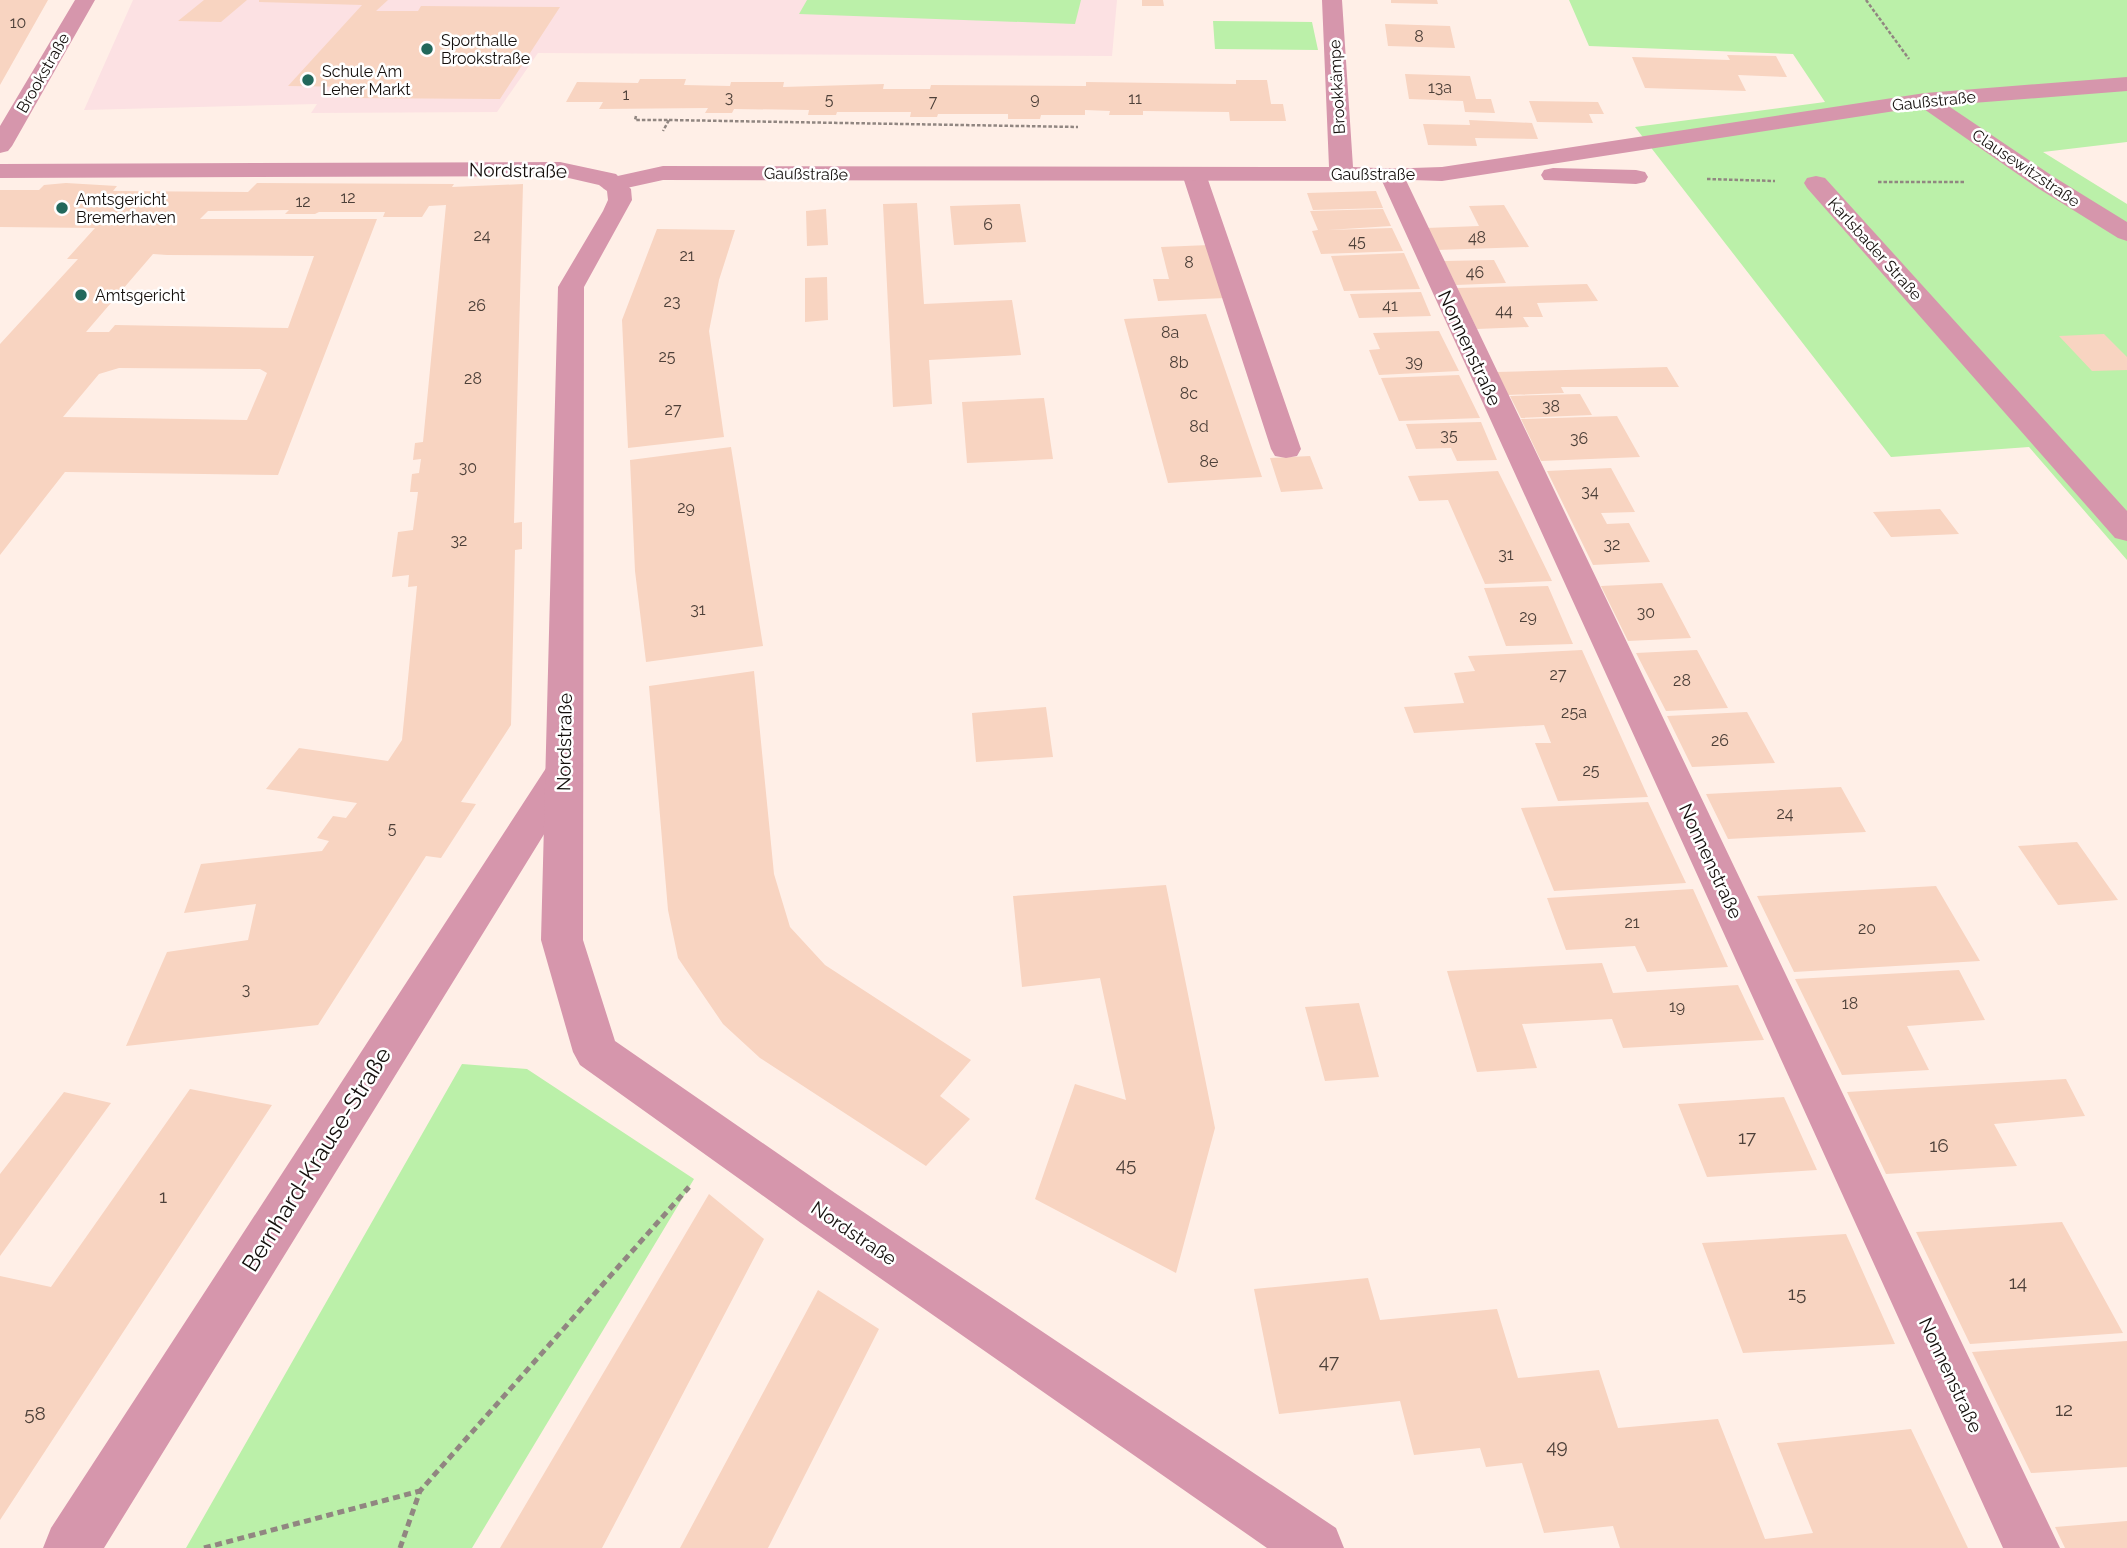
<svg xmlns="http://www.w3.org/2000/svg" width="2127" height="1548" font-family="Raleway,sans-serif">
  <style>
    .education { fill: #fce1e3 }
    .green { fill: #bbf0a9 }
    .building { fill: #f8d4c1; fill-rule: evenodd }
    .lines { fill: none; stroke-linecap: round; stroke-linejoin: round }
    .path-far1 { stroke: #918681; stroke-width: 2.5; stroke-dasharray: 3.5 2; stroke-linecap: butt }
    .path { stroke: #918681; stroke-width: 5; stroke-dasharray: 7 4.5; stroke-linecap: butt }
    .service { fill: #d696ac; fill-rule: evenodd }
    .minor { fill: #d696ac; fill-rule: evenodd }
    .tertiary { fill: #d696ac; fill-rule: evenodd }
    .poi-dot { fill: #22685b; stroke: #fff; stroke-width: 2.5 }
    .labels { text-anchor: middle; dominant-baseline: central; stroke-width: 5; stroke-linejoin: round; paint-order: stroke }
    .number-label { font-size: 16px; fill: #4d4039 }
    .far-poi-label { font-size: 16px; fill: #140f0c; stroke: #fff; text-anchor: start }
    .far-street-label { font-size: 16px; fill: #140f0c; stroke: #fff }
    .street-label { font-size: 19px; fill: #140f0c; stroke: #fff }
    .near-number-label { font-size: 19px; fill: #4d4039 }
    .near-street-label { font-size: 23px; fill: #140f0c; stroke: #fff }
  </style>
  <rect width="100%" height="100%" fill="#ffefe7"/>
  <path class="education" d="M 133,0 L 1117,0 L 1112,56 L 538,53 L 497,112 L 311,113 L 317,104 L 84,110 Z"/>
  <path class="green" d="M 807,0 L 1081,0 L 1075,24 L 799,14 Z
    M 1569,0 L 2127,0 L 2127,142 L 2043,152 L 2127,204 L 2127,560 L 2029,447 L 1891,457 L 1635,127 L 1825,102 L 1793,54 L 1589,46 Z
    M 1213,21 L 1312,22 L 1318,50 L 1215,49 Z
    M 462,1064 L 527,1069 L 694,1179 L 472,1548 L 186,1548 Z"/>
  <path class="building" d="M 0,0 L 48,0 L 0,85 Z
    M 204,0 L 247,0 L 221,22 L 178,21 Z
    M 259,0 L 388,0 L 376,11 L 418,11 L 421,6 L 560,7 L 500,99 L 347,98 L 357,87 L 288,86 L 362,5 L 259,2 Z
    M 1142,0 L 1163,0 L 1164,6 L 1142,6 Z
    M 1391,0 L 1437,0 L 1438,4 L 1391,3 Z
    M 1385,24 L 1450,26 L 1455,48 L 1388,46 Z
    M 1727,55 L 1776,56 L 1787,77 L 1738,75 L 1746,91 L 1645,88 L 1632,57 L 1730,60 Z
    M 1405,74 L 1470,76 L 1476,99 L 1491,99 L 1495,113 L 1465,112 L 1463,101 L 1409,99 Z
    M 640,79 L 686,79 L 684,85 L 730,86 L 731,82 L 784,82 L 783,87 L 884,84 L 883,89 L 930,89 L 931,85 L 1086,86 L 1086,82 L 1236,84 L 1236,80 L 1267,80 L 1271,104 L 1283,104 L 1286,121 L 1230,121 L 1229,112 L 1143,111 L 1143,115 L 1109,115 L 1110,111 L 1085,110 L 1085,115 L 1041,115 L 1040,119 L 1008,119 L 1008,114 L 938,114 L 937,117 L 910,117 L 911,112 L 837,112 L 836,115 L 808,115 L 809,110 L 734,109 L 732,113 L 705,113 L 708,108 L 599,109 L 603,102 L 566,102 L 577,82 L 638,83 Z
    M 1529,101 L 1598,102 L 1604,114 L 1589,114 L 1593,123 L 1537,122 Z
    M 1469,120 L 1532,123 L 1538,139 L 1475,138 L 1477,146 L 1428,145 L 1423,124 L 1470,125 Z
    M 66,183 L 117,186 L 113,191 L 248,192 L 257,183 L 454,184 L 452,187 L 523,184 L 514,523 L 522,522 L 522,549 L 515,550 L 511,725 L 461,802 L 476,804 L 441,858 L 426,856 L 318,1025 L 126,1046 L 167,952 L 248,940 L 256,904 L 184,913 L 201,864 L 322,851 L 329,841 L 317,838 L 333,816 L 346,818 L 357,803 L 266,789 L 299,748 L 388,761 L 402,740 L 417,586 L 408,587 L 409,575 L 392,577 L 398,532 L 413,530 L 418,492 L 410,492 L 412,474 L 419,473 L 421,459 L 413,460 L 415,443 L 423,442 L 446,205 L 429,206 L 422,217 L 383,217 L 385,212 L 319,212 L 315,214 L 285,214 L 289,210 L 208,211 L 200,219 L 377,219 L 278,475 L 65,472 L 0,555 L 0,344 L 78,259 L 67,259 L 95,228 L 0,227 L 0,190 L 39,190 L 44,185 ZM 153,254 L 167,255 L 314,256 L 288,328 L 115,325 L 109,332 L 86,332 ZM 119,368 L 260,369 L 267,373 L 247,420 L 63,417 L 99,374 Z
    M 1376,191 L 1383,208 L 1313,210 L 1307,193 Z
    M 917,203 L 924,304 L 1012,300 L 1021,355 L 929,360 L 932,404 L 893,407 L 883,204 Z
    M 1020,204 L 1026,242 L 954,245 L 950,206 Z
    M 1504,205 L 1529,247 L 1437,250 L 1426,228 L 1479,226 L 1469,206 Z
    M 826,209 L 828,245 L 807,246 L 806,211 Z
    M 1383,209 L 1391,226 L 1328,230 L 1392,228 L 1403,251 L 1321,254 L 1312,231 L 1318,230 L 1310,211 Z
    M 657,229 L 735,230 L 719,280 L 709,331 L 724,437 L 628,448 L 622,320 Z
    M 1209,245 L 1225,298 L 1158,301 L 1153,279 L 1169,279 L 1161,247 Z
    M 1404,253 L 1420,289 L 1344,291 L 1331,256 Z
    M 1494,260 L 1506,283 L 1456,285 L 1444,261 Z
    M 827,277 L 828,320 L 805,322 L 805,278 Z
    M 1587,284 L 1598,301 L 1537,303 L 1543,317 L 1523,317 L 1529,327 L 1477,329 L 1457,288 Z
    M 1421,292 L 1431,316 L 1359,318 L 1350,294 Z
    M 1206,314 L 1262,477 L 1168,483 L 1124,319 Z
    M 1439,331 L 1459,371 L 1379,375 L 1369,350 L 1380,349 L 1373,333 Z
    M 2104,334 L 2127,357 L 2127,370 L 2092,371 L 2059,336 Z
    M 1667,367 L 1679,387 L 1561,387 L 1564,393 L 1508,395 L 1497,372 Z
    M 1459,375 L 1480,418 L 1399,421 L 1381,378 Z
    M 1580,394 L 1592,415 L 1521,418 L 1510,396 Z
    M 1044,398 L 1053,459 L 967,463 L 962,402 Z
    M 1617,416 L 1640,457 L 1541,461 L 1521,419 Z
    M 1481,422 L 1497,460 L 1457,461 L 1451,448 L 1416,449 L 1406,424 Z
    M 731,447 L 763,646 L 646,662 L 635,571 L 630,460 Z
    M 1310,456 L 1323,489 L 1281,492 L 1270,458 Z
    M 1611,468 L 1635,512 L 1601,513 L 1607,524 L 1629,523 L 1650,562 L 1593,565 L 1547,471 Z
    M 1498,471 L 1517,509 L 1552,581 L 1485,584 L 1448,500 L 1419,501 L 1408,476 Z
    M 1940,509 L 1959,534 L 1891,537 L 1873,512 Z
    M 1662,583 L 1691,638 L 1628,641 L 1601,586 Z
    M 1548,586 L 1573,644 L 1506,646 L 1484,588 Z
    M 1582,650 L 1648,797 L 1558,801 L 1535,743 L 1551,743 L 1544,725 L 1414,733 L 1404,707 L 1464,703 L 1454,673 L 1475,671 L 1468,656 Z
    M 1697,650 L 1728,708 L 1666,711 L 1636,653 Z
    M 754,671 L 774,874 L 790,927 L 825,965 L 971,1060 L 940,1096 L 970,1119 L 926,1166 L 760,1058 L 723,1024 L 678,958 L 668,910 L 649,686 Z
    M 1046,707 L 1053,757 L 976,762 L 972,713 Z
    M 1747,712 L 1775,763 L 1692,767 L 1667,716 Z
    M 1841,787 L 1866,832 L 1728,839 L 1706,794 Z
    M 1648,802 L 1686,883 L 1554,891 L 1521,808 Z
    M 2077,842 L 2118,900 L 2058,905 L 2018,846 Z
    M 1166,885 L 1215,1128 L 1176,1273 L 1035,1199 L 1075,1084 L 1126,1100 L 1100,978 L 1022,987 L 1013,896 Z
    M 1936,886 L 1980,961 L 1794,972 L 1757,896 Z
    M 1693,889 L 1728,967 L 1647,972 L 1635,946 L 1566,950 L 1547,898 Z
    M 1602,963 L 1613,993 L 1738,985 L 1764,1040 L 1623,1048 L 1612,1019 L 1522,1024 L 1537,1068 L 1477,1072 L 1447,971 Z
    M 1959,970 L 1985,1020 L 1907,1026 L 1929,1070 L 1842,1075 L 1795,979 Z
    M 1359,1003 L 1379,1077 L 1325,1081 L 1305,1007 Z
    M 2066,1079 L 2085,1116 L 1994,1124 L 2017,1166 L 1886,1174 L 1847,1092 Z
    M 190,1089 L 272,1105 L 0,1520 L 0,1276 L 51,1287 Z
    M 64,1092 L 111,1103 L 0,1256 L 0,1174 Z
    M 1784,1097 L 1817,1170 L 1707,1177 L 1678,1104 Z
    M 709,1194 L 764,1239 L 602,1548 L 500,1548 Z
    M 2062,1222 L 2123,1333 L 1970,1344 L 1916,1232 Z
    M 1846,1234 L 1895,1344 L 1743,1353 L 1702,1243 Z
    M 1368,1278 L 1380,1320 L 1497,1309 L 1518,1378 L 1599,1370 L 1618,1428 L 1718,1419 L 1765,1539 L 1813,1533 L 1777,1443 L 1911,1429 L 1968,1548 L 1620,1548 L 1613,1526 L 1544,1533 L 1522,1463 L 1486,1467 L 1480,1448 L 1414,1455 L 1400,1401 L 1279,1414 L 1254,1289 Z
    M 818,1290 L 879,1329 L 768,1548 L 680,1548 Z
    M 2127,1341 L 2127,1467 L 2031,1473 L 1972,1352 Z
    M 2127,1521 L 2127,1548 L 2065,1548 L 2055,1527 Z"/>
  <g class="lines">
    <path class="path-far1" d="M 1866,0 L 1909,59
      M 636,116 L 635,120 L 669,120 L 663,131
      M 669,120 L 1078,127
      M 1707,179 L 1775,181
      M 1878,182 L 1964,182"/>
    <path class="path" d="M 204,1548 L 420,1491
      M 400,1548 L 420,1491 L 689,1187"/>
    <path class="service" d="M 2127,77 L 2127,91 L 1947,105 L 2054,177 L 2127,222 L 2127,241 L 2118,238 L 2036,187 L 1921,107 L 1442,181 L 1382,179 L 1379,174 L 1382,169 L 1442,167 L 1925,93 Z
      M 1194,167 L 1203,169 L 1206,174 L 1301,449 L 1297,456 L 1286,458 L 1275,456 L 1271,449 L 1182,174 L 1185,169 Z
      M 1553,168 L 1636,170 L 1645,172 L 1648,177 L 1645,182 L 1636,184 L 1544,180 L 1541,175 L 1544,170 Z
      M 1816,176 L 1825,178 L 2127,511 L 2127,541 L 2115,538 L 1807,188 L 1804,183 L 1807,178 Z"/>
    <path class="minor" d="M 1322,0 L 1342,0 L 1353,167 L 1400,169 L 1403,174 L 2060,1548 L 2003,1548 L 1382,181 L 663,180 L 613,191 L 604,189 L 601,184 L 604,179 L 663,166 L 1329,167 Z
      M 564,758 L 578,762 L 583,771 L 104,1548 L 43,1548 L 51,1528 L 550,762 Z"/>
    <path class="tertiary" d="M 75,0 L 95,0 L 12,146 L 8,151 L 0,153 L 0,126 Z
      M 560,162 L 616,174 L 631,189 L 632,200 L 584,287 L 583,940 L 615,1041 L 835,1193 L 1336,1528 L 1344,1548 L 1267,1548 L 801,1223 L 580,1065 L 573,1052 L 541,940 L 558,287 L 603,211 L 608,200 L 607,191 L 599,185 L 560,176 L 0,178 L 0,164 Z"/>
  </g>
  <g class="poi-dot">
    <circle cx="427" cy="49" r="7"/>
    <circle cx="308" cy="80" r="7"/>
    <circle cx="62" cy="208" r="7"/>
    <circle cx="81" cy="295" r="7"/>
  </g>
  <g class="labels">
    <g class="number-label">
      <text x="18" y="22">10</text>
      <text x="1419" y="36">8</text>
      <text x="1440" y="87">13a</text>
      <text x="626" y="94">1</text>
      <text x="729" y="97">3</text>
      <text x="1035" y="98">9</text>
      <text x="1135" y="98">11</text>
      <text x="829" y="99">5</text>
      <text x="933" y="101">7</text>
      <text x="348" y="197">12</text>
      <text x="303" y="201">12</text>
      <text x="988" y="224">6</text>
      <text x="482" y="235">24</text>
      <text x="1477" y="237">48</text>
      <text x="1357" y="241">45</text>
      <text x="687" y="255">21</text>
      <text x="1189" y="262">8</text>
      <text x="1475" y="272">46</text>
      <text x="672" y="301">23</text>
      <text x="477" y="305">26</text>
      <text x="1390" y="305">41</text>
      <text x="1504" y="310">44</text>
      <text x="1170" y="332">8a</text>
      <text x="667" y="356">25</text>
      <text x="1414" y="361">39</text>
      <text x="1179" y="362">8b</text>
      <text x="473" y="378">28</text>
      <text x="1189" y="393">8c</text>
      <text x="1551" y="406">38</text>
      <text x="673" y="409">27</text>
      <text x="1199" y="426">8d</text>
      <text x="1449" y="435">35</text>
      <text x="1579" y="438">36</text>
      <text x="1209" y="461">8e</text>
      <text x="468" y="467">30</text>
      <text x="1590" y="491">34</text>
      <text x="686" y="507">29</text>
      <text x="459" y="540">32</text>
      <text x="1612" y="544">32</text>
      <text x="1506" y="554">31</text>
      <text x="698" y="609">31</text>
      <text x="1646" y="612">30</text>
      <text x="1528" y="616">29</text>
      <text x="1558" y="674">27</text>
      <text x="1682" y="680">28</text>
      <text x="1574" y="712">25a</text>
      <text x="1720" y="740">26</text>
      <text x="1591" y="770">25</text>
      <text x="1785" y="813">24</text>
      <text x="392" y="828">5</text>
      <text x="1632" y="922">21</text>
      <text x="1867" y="928">20</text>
      <text x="246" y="989">3</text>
      <text x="1850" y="1003">18</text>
      <text x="1677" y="1006">19</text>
    </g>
    <g class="far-poi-label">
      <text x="441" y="40">Sporthalle<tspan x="441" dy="18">Brookstraße</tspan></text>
      <text x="322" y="71">Schule Am<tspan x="322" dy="18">Leher Markt</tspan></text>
      <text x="76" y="199">Amtsgericht<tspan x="76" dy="18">Bremerhaven</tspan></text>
      <text x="95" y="295">Amtsgericht</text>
    </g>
    <g class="far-street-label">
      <text transform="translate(43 73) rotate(-60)">Brookstraße</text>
      <text transform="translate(1337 87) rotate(-93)">Brookkämpe</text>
      <text transform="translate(1934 101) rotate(-6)">Gaußstraße</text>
      <text transform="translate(2026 168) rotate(34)">Clausewitzstraße</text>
      <text transform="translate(806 174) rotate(1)">Gaußstraße</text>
      <text x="1373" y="174">Gaußstraße</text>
      <text transform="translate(1875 249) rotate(48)">Karlsbader Straße</text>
    </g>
    <g class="street-label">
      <text transform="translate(518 170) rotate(1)">Nordstraße</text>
      <text transform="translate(1470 348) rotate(65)">Nonnenstraße</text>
      <text transform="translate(564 742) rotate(-89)">Nordstraße</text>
      <text transform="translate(1711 861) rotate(65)">Nonnenstraße</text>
      <text transform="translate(854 1233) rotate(34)">Nordstraße</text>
      <text transform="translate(1951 1375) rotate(65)">Nonnenstraße</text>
    </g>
    <g class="near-number-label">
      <text x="1747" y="1137">17</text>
      <text x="1939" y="1145">16</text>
      <text x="1126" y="1164">45</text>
      <text x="163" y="1196">1</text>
      <text x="2018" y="1282">14</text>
      <text x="1797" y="1293">15</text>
      <text x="1329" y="1361">47</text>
      <text x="2064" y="1409">12</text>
      <text x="35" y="1413">58</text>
      <text x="1557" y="1446">49</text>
    </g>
    <g class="near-street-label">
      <text transform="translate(316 1159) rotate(-58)">Bernhard-Krause-Straße</text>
    </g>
  </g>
</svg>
